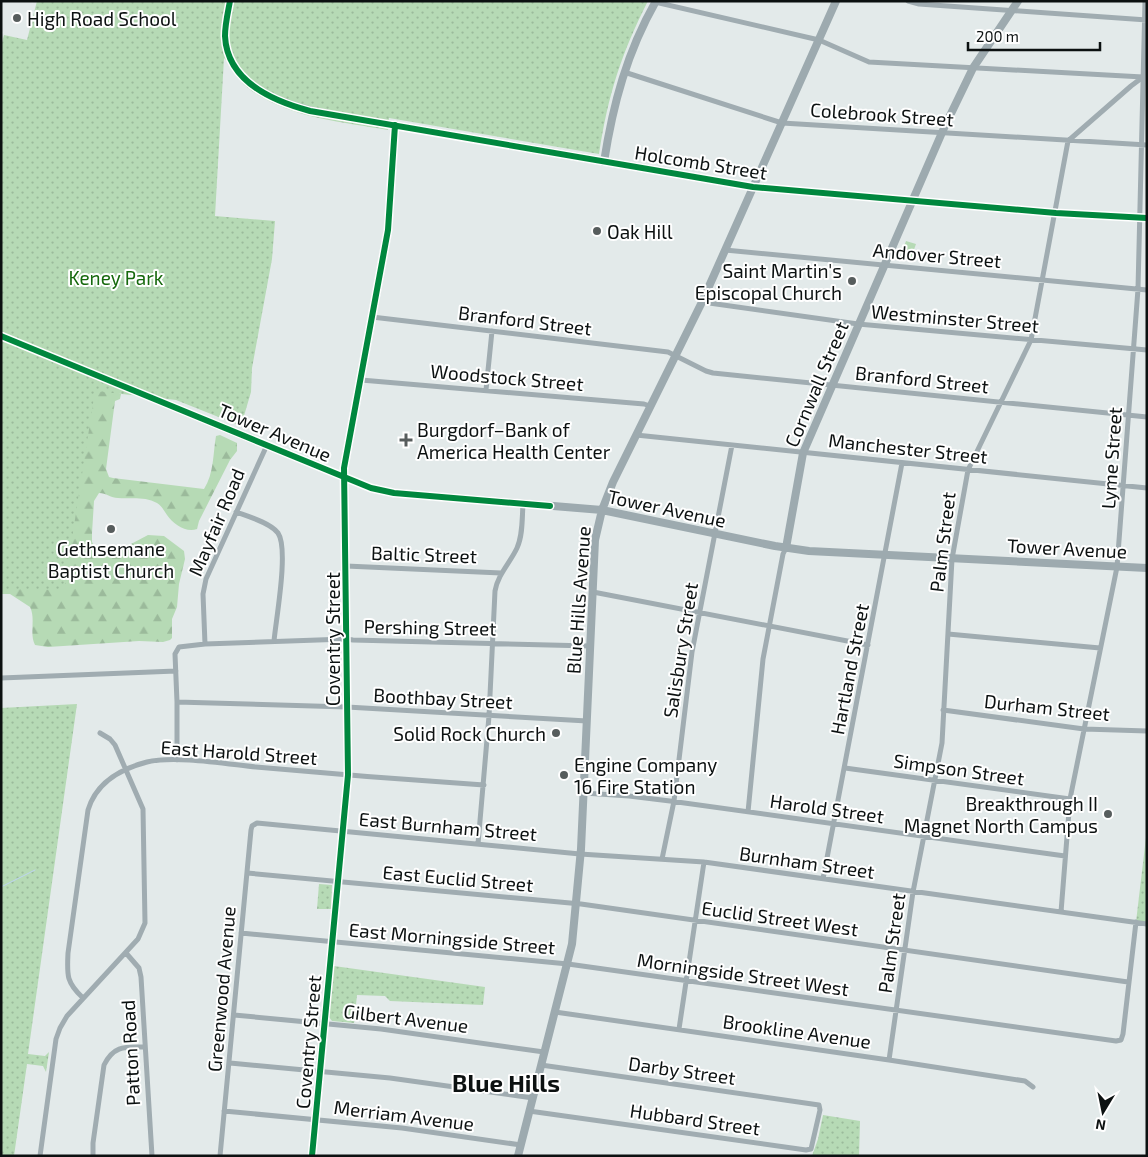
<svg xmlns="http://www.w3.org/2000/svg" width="1148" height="1157" font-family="'Exo 2',sans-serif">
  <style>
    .grass { fill: #b6dab5 }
    .forest { fill: url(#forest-firs) }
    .park { fill: url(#park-dots) }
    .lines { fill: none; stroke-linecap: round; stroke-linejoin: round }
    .stream { stroke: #bdd4f2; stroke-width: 1 }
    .street { stroke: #a0acb1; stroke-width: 5 }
    .secondary { stroke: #9daaaf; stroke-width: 8 }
    .cycleway-casing { stroke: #fff; stroke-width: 9 }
    .cycleway { stroke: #00873e; stroke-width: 6 }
    .poi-dot { fill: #575d5d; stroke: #fff; stroke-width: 2 }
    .labels { text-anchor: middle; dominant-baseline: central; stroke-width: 4; stroke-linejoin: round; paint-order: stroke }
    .poi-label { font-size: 19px; fill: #0c1111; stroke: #fff; text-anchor: start }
    .street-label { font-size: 19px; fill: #0c1111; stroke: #fff }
    .park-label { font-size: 19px; fill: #15680c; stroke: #fff }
    .district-label { font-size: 24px; font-weight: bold; fill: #0c1111; stroke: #fff }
  </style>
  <defs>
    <pattern id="forest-firs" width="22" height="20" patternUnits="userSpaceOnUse" patternTransform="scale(1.25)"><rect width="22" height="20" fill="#b6dab5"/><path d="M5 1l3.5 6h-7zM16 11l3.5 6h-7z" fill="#9bba9b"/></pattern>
    <pattern id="park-dots" width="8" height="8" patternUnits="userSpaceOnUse" patternTransform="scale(1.25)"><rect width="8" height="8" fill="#b6dab5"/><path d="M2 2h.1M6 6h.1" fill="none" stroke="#9bba9b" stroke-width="1.8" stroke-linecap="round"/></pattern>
  </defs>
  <rect width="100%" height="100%" fill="#e3eaea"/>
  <path class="grass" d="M 906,241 L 916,244 L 910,261 L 900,257 Z"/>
  <path class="forest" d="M 1,346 L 121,394 L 120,399 L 115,401 L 106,469 L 109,477 L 113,478 L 204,489 C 214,474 213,453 216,436 L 220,435 L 237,443 L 237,451 L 230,460 L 199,521 L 197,529 C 186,533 173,524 167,515 C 164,511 162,506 157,503 C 145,496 131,499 118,498 C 111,498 106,493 99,493 L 94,501 L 92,533 L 92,542 L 97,550 L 104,550 L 131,544 L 148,535 L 164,536 L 184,551 L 185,559 L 179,584 L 177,607 L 172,619 L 172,638 L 170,640 L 163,642 L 139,641 L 48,647 L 35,645 C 29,633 36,619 30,607 L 10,594 L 1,594 Z"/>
  <path class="park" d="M 37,1 L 648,1 C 621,54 608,95 599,154 L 389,118 L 388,130 C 342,122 287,118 248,88 C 236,79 233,67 224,58 L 215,216 L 275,221 L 272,259 L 252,368 L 251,392 L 241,426 L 176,400 L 95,391 L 64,590 L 1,589 L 1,46 L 4,35 L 27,40 Z
    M 77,704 L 28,1054 L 45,1056 L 49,1052 L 46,1072 L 43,1066 L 27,1064 L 14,1156 L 1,1156 L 1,708 Z
    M 1147,829 L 1147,924 L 1136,922 Z
    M 319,884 L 332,885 L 331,909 L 317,909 Z
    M 334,966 L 485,987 L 483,1005 L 390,1001 L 385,996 L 357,995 L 354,1023 L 332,1021 L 329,1017 Z
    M 823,1115 L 860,1121 L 859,1156 L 812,1156 L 818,1139 Z"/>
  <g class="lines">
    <path class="stream" d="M 1,887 L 35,870"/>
    <path class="street" d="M 908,1 L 919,4 L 1147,20
      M 655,2 L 819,40 L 869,62 L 1143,77
      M 624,72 L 782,123 L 1147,145
      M 753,187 L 1056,213 L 1147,218
      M 725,250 L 1147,290
      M 702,302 L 858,324 L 1147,350
      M 372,317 L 668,352 L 706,371 L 713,373 L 1147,417
      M 361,380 L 644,404 L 650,406
      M 486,390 L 492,331
      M 636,435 L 1147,488
      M 236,512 C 247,516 271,523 278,533 C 289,549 276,619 274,641
      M 346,566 L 501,573
      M 593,592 L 868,645
      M 948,634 L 1100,648
      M 205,644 L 203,594 L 206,579 L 267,445
      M 1,678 L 176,671
      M 177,702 L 347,707 L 587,721
      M 943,710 L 1084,729 L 1147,731
      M 177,760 L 177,702 L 175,654 L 179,647 L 205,644 L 346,639 L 353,640 L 590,646
      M 845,768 L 1070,799
      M 584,793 L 629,796 L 670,801 L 1065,856
      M 748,812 L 763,659 L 783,554 L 786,548
      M 478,844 L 489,716 L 495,591 C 498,574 510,563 517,548 C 523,535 522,518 523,504
      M 662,859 L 674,801 L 692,652 L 732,445
      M 247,873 L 581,904 L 1128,982
      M 823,879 L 902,463
      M 1061,912 L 1070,799 L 1117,567 L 1138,289 L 1145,1
      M 241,933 L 568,964 L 1116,1041 L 1121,1040 L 1123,1034 L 1136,922
      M 126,953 L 139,968 L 141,977 L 152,1156
      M 83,998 C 66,982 67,975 68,953 L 88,810 C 96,783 120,769 147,762 C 174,755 227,764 256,767 C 332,774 408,780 484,785
      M 555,1012 L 889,1060 L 1025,1081 L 1033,1087
      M 234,1015 L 381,1029 L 544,1052
      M 679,1029 L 704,862
      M 889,1060 L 913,892 L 942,743 L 952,559 L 968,470 L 1031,340 L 1068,141 L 1131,86 L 1143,77
      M 230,1063 L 390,1078 L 533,1098
      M 224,1111 L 402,1128 L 521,1145
      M 529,1111 L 806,1150 L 811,1149 L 820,1110 L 819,1105 L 541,1065
      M 40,1156 L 56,1039 L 60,1028 L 67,1016 L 138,939 L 145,923 L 143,809 L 115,745 L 110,739 L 100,733
      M 93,1156 L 93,1143 L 104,1065 C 114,1045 125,1047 145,1047
      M 220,1156 L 251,830 L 252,826 L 257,823 L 580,854 L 704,862 L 1147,924"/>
    <path class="secondary" d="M 230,1 C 228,12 225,24 225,36 C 227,84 277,103 317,112 L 753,187
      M 604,162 C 613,104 627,52 656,1
      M 1,336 L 344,477 L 371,488 L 394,493 L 602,510 L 775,546 L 809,551 L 1147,568
      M 786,548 L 803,453 L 944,128 L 973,68 L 1018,1
      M 312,1156 L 348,775 L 344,468 L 388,230 L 395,125
      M 518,1156 L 572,944 L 581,849 L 595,540 L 602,510 L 613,482 L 702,302 L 836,1"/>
    <defs>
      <path id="cycleway" d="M 230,1 C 228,12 225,24 225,36 C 227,81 272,101 310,111 L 753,187 L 1056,213 L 1147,218
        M 1,336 L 371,488 L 394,493 L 550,506
        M 312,1156 L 348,775 L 344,468 L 388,230 L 395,125"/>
    </defs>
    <use href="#cycleway" class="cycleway-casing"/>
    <use href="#cycleway" class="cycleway"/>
  </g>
  <g class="poi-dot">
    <circle cx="17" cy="18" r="5"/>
    <circle cx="597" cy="231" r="5"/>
    <circle cx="852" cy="281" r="5"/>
    <path d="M403.5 432.5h5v5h5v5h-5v5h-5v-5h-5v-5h5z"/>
    <circle cx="111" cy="529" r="5"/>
    <circle cx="556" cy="733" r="5"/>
    <circle cx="564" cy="775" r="5"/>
    <circle cx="1108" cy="814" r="5"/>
  </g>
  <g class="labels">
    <g class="poi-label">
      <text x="27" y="18">High Road School</text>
      <text x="607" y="231">Oak Hill</text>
      <text x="842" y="270" text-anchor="end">Saint Martin's<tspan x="842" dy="22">Episcopal Church</tspan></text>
      <text x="417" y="429">Burgdorf–Bank of<tspan x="417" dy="22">America Health Center</tspan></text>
      <text x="111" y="548" text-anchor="middle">Gethsemane<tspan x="111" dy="22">Baptist Church</tspan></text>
      <text x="546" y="733" text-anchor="end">Solid Rock Church</text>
      <text x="574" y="764">Engine Company<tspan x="574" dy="22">16 Fire Station</tspan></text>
      <text x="1098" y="803" text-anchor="end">Breakthrough II<tspan x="1098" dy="22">Magnet North Campus</tspan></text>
    </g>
    <g class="street-label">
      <text transform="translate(882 114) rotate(4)">Colebrook Street</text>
      <text transform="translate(701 162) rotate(9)">Holcomb Street</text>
      <text transform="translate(937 255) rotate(5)">Andover Street</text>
      <text transform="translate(955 318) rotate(5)">Westminster Street</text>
      <text transform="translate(525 320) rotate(7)">Branford Street</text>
      <text transform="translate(507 377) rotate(5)">Woodstock Street</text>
      <text transform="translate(922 379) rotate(6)">Branford Street</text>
      <text transform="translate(816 384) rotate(-67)">Cornwall Street</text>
      <text transform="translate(275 432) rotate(23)">Tower Avenue</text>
      <text transform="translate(908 448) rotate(6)">Manchester Street</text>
      <text transform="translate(1111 458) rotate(-86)">Lyme Street</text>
      <text transform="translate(667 508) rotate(12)">Tower Avenue</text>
      <text transform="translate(216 522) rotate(-67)">Mayfair Road</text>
      <text transform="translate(942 542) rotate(-83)">Palm Street</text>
      <text transform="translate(1067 548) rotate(3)">Tower Avenue</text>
      <text transform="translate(424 554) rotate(2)">Baltic Street</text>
      <text transform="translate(578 600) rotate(-86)">Blue Hills Avenue</text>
      <text transform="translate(430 627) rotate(1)">Pershing Street</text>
      <text transform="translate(332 639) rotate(-90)">Coventry Street</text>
      <text transform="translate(680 650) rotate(-81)">Salisbury Street</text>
      <text transform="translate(849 669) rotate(-79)">Hartland Street</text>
      <text transform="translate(443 698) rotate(3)">Boothbay Street</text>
      <text transform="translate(1047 707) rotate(6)">Durham Street</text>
      <text transform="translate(239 752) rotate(4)">East Harold Street</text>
      <text transform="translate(959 769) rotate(8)">Simpson Street</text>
      <text transform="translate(827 808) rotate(8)">Harold Street</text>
      <text transform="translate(448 826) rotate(5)">East Burnham Street</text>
      <text transform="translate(807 862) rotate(8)">Burnham Street</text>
      <text transform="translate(458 878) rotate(5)">East Euclid Street</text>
      <text transform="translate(780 918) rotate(8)">Euclid Street West</text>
      <text transform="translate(452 938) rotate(5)">East Morningside Street</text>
      <text transform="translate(891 943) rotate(-82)">Palm Street</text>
      <text transform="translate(743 974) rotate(8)">Morningside Street West</text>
      <text transform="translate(221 989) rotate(-85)">Greenwood Avenue</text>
      <text transform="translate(406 1018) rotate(7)">Gilbert Avenue</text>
      <text transform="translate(797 1031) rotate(8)">Brookline Avenue</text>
      <text transform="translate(308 1042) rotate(-85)">Coventry Street</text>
      <text transform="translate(130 1053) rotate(-93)">Patton Road</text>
      <text transform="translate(682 1070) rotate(8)">Darby Street</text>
      <text transform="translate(404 1115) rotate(7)">Merriam Avenue</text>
      <text transform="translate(695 1119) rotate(8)">Hubbard Street</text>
    </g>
    <g class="park-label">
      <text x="116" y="277">Keney Park</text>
    </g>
    <g class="district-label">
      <text x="506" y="1082">Blue Hills</text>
    </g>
  </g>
  <rect width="1148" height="1157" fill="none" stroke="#0c1111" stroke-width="5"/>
  <g transform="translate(1103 1112) rotate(190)" stroke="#ffffff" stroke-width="4" paint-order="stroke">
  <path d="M0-4L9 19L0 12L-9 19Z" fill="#0c1111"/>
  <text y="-8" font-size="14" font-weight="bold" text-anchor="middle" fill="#0c1111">N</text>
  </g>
  <path d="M968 42v8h132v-8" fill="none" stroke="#0c1111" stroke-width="2.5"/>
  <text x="976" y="42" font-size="15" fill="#0c1111" stroke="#ffffff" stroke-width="4" paint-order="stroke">200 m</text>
</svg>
